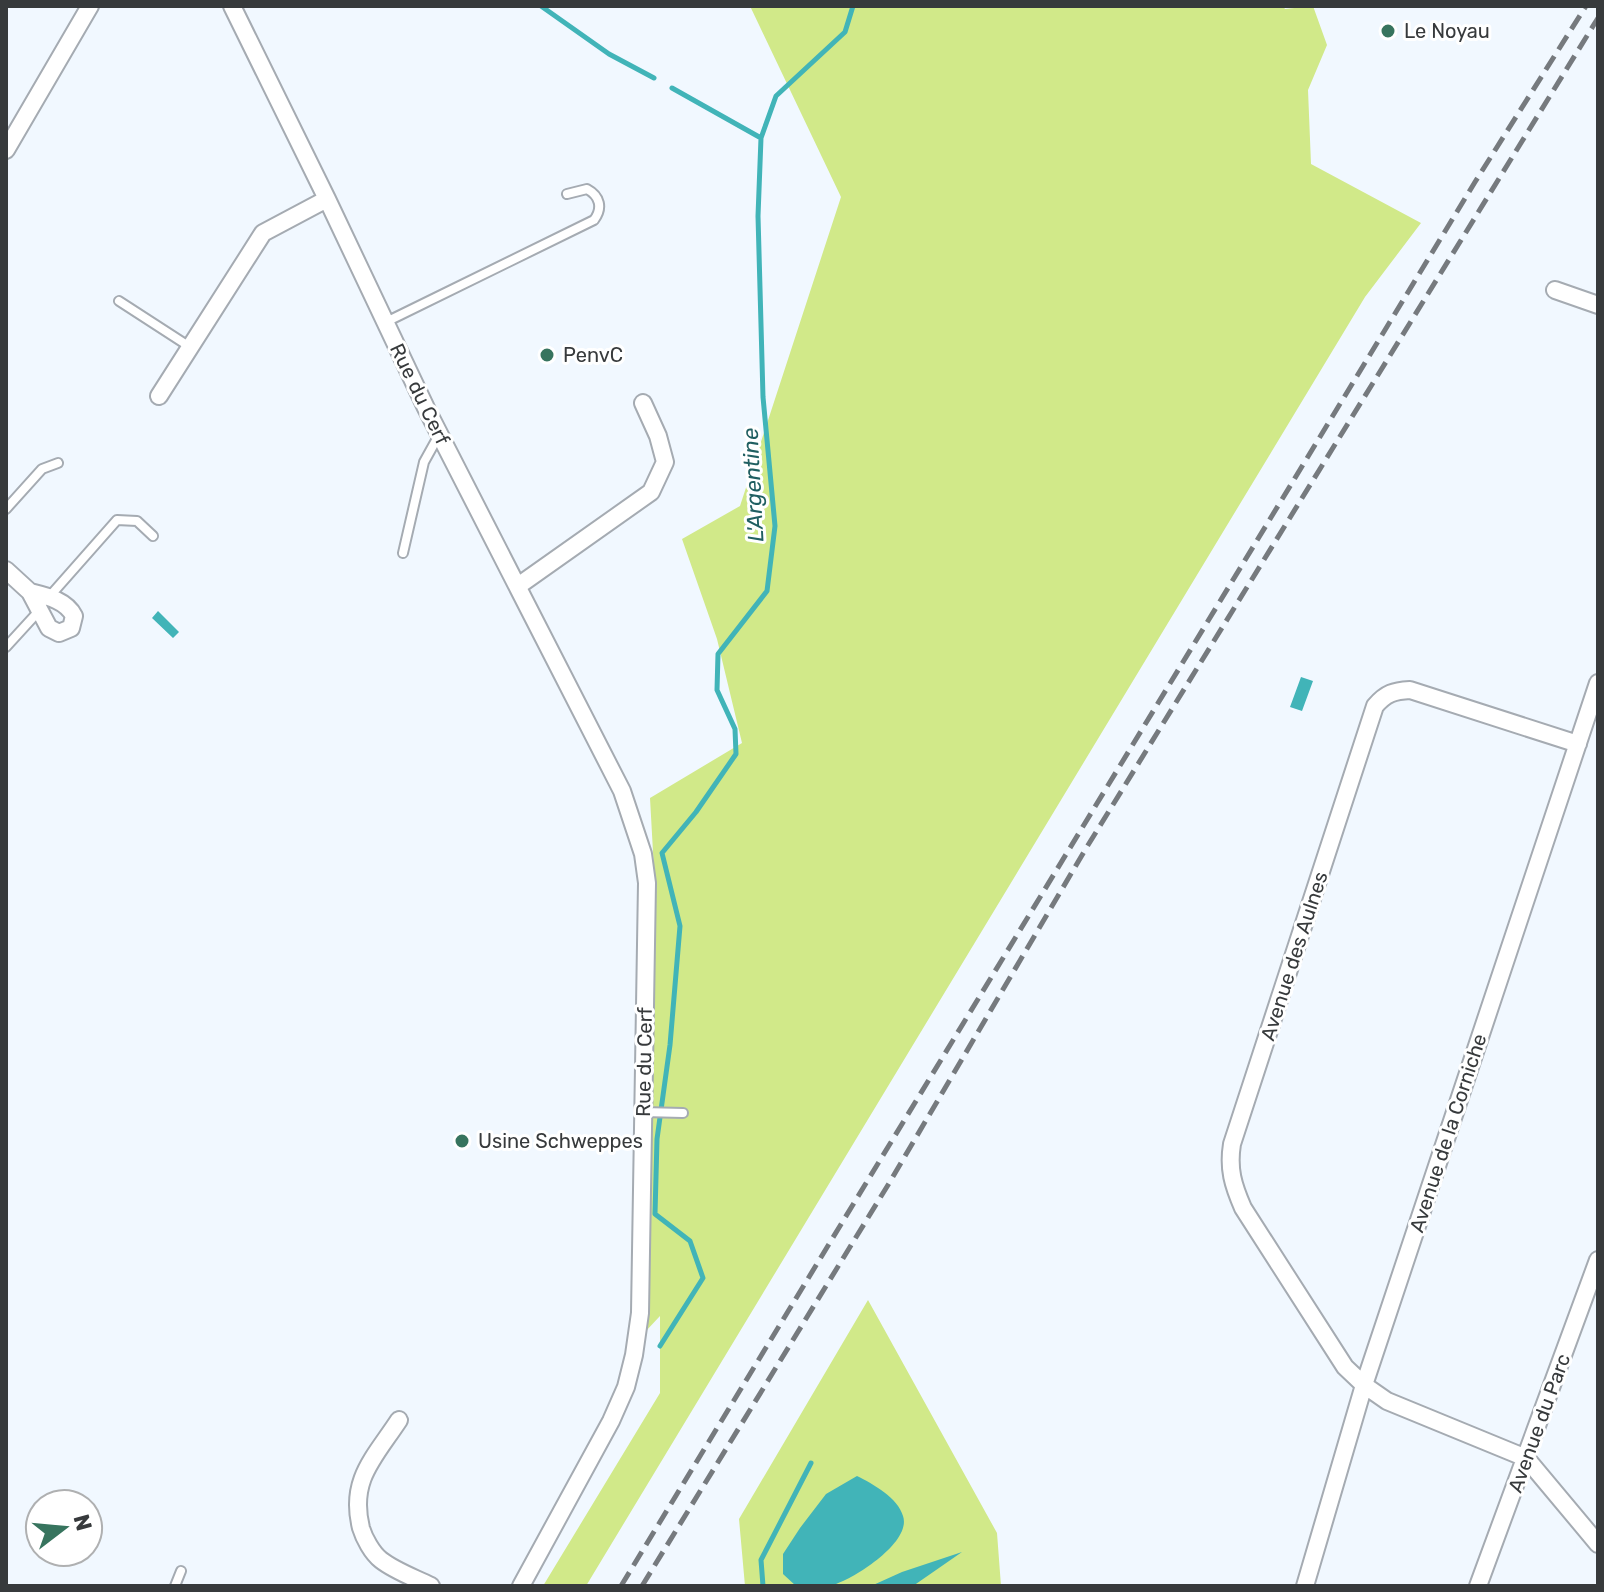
<svg xmlns="http://www.w3.org/2000/svg" width="1604" height="1592" font-family="Rubik,sans-serif">
  <style>
    .green { fill: #d1e989 }
    .water { fill: #41b4b8 }
    .lines { fill: none; stroke-linecap: round; stroke-linejoin: round }
    .stream { stroke: #41b4b8; stroke-width: 5 }
    .lane-casing { stroke: #a5abb2; stroke-width: 12 }
    .street-casing { stroke: #a5abb2; stroke-width: 20 }
    .lane { stroke: #fff; stroke-width: 8 }
    .street { stroke: #fff; stroke-width: 16 }
    .rail { stroke: #767a7e; stroke-width: 5; stroke-dasharray: 16 8; stroke-linecap: butt }
    .poi-dot { fill: #37745e; stroke: #fff; stroke-width: 3 }
    .labels { text-anchor: middle; dominant-baseline: central; stroke-width: 6; stroke-linejoin: round; paint-order: stroke }
    .poi-label { font-size: 20px; fill: #373a3c; stroke: #fff; text-anchor: start }
    .street-label { font-size: 20px; fill: #373a3c; stroke: #fff }
    .water-label { font-size: 22px; font-style: italic; fill: #205f61; stroke: #fff }
  </style>
  <rect width="100%" height="100%" fill="#f1f8ff"/>
  <path class="green" d="M 750,6 L 1283,6 L 1285,9 L 1313,6 L 1327,45 L 1308,90 L 1311,164 L 1421,223 L 1365,297 L 586,1586 L 543,1586 L 660,1393 L 660,1316 L 645,1332 L 651,915 L 656,906 L 650,798 L 742,743 L 717,639 L 682,539 L 740,506 L 841,197 Z
    M 868,1300 L 997,1533 L 1001,1586 L 745,1586 L 739,1519 Z"/>
  <path class="water" d="M 158,611 L 179,632 L 173,638 L 152,618 Z
    M 1301,677 L 1313,681 L 1302,711 L 1290,707 Z
    M 857,1476 C 873,1484 898,1498 903,1516 C 912,1542 854,1579 833,1585 C 822,1588 808,1586 796,1586 L 783,1574 L 783,1554 L 800,1528 L 826,1494 Z
    M 962,1552 L 913,1586 L 871,1586 L 902,1572 Z"/>
  <g class="lines">
    <path class="stream" d="M 541,6 L 609,54 L 654,78
      M 672,88 L 761,138
      M 660,1346 L 703,1278 L 690,1241 L 655,1214 L 657,1139 L 670,1045 L 680,926 L 662,853 L 696,812 L 736,754 L 735,729 L 717,690 L 718,654 L 767,591 L 775,526 L 763,397 L 758,216 L 761,138 L 776,96 L 845,32 L 853,6
      M 763,1586 L 761,1560 L 811,1463"/>
    <defs>
      <path id="lane" d="M 119,301 L 190,347
        M 386,322 L 594,220 C 603,208 600,196 587,189 L 567,194
        M 6,509 L 42,469 L 58,463
        M 403,553 L 424,462 L 439,435
        M 49,597 L 117,520 L 137,521 L 153,536
        M 6,647 L 38,612
        M 643,1112 L 683,1113
        M 175,1586 L 181,1571"/>
      <path id="street" d="M 232,6 L 327,199 L 426,408 L 622,791 L 643,854 L 647,883 L 640,1313 L 634,1355 L 626,1387 L 611,1421 L 521,1586
        M 6,150 L 90,6
        M 1555,290 L 1598,305
        M 159,396 L 263,233 L 327,199
        M 6,570 L 30,592 L 49,628 L 59,633 L 71,628 L 74,616 C 66,600 46,596 30,592
        M 518,586 L 651,492 L 665,462 L 658,436 L 643,403
        M 1578,744 L 1410,690 C 1394,691 1386,693 1375,706 L 1232,1144 C 1228,1169 1233,1185 1243,1208 L 1345,1367 L 1364,1385 L 1387,1401 L 1526,1458 L 1598,1544
        M 399,1420 C 374,1458 349,1480 361,1528 C 364,1538 372,1553 381,1560 C 395,1571 415,1578 431,1586
        M 1305,1586 L 1364,1385 L 1598,683
        M 1478,1586 L 1598,1260"/>
    </defs>
    <use href="#lane" class="lane-casing"/>
    <use href="#street" class="street-casing"/>
    <use href="#lane" class="lane"/>
    <use href="#street" class="street"/>
    <path class="rail" d="M 621,1586 L 1475,182 L 1586,6
      M 642,1586 L 888,1185 L 1085,850 L 1598,18"/>
  </g>
  <g class="poi-dot">
    <circle cx="1388" cy="31" r="8"/>
    <circle cx="547" cy="355" r="8"/>
    <circle cx="462" cy="1141" r="8"/>
  </g>
  <g class="labels">
    <g class="poi-label">
      <text x="1404" y="31">Le Noyau</text>
      <text x="563" y="355">PenvC</text>
      <text x="478" y="1141">Usine Schweppes</text>
    </g>
    <g class="street-label">
      <text transform="translate(420 394) rotate(64)">Rue du Cerf</text>
      <text transform="translate(1294 956) rotate(-72)">Avenue des Aulnes</text>
      <text transform="translate(644 1062) rotate(-89)">Rue du Cerf</text>
      <text transform="translate(1448 1133) rotate(-72)">Avenue de la Corniche</text>
      <text transform="translate(1539 1423) rotate(-70)">Avenue du Parc</text>
    </g>
    <g class="water-label">
      <text transform="translate(753 485) rotate(-93)">L'Argentine</text>
    </g>
  </g>
  <rect width="1604" height="1592" fill="none" stroke="#373a3c" stroke-width="16"/>
  <g transform="translate(64 1528) rotate(74)"><circle r="38" fill="#ffffff" stroke="#afb0b1" stroke-width="2"/>
  <path d="M0-6L14 30L0 20L-14 30Z" fill="#37745e"/>
  <text y="-12" font-size="22" font-weight="bold" text-anchor="middle" fill="#373a3c">N</text>
  </g>
</svg>
